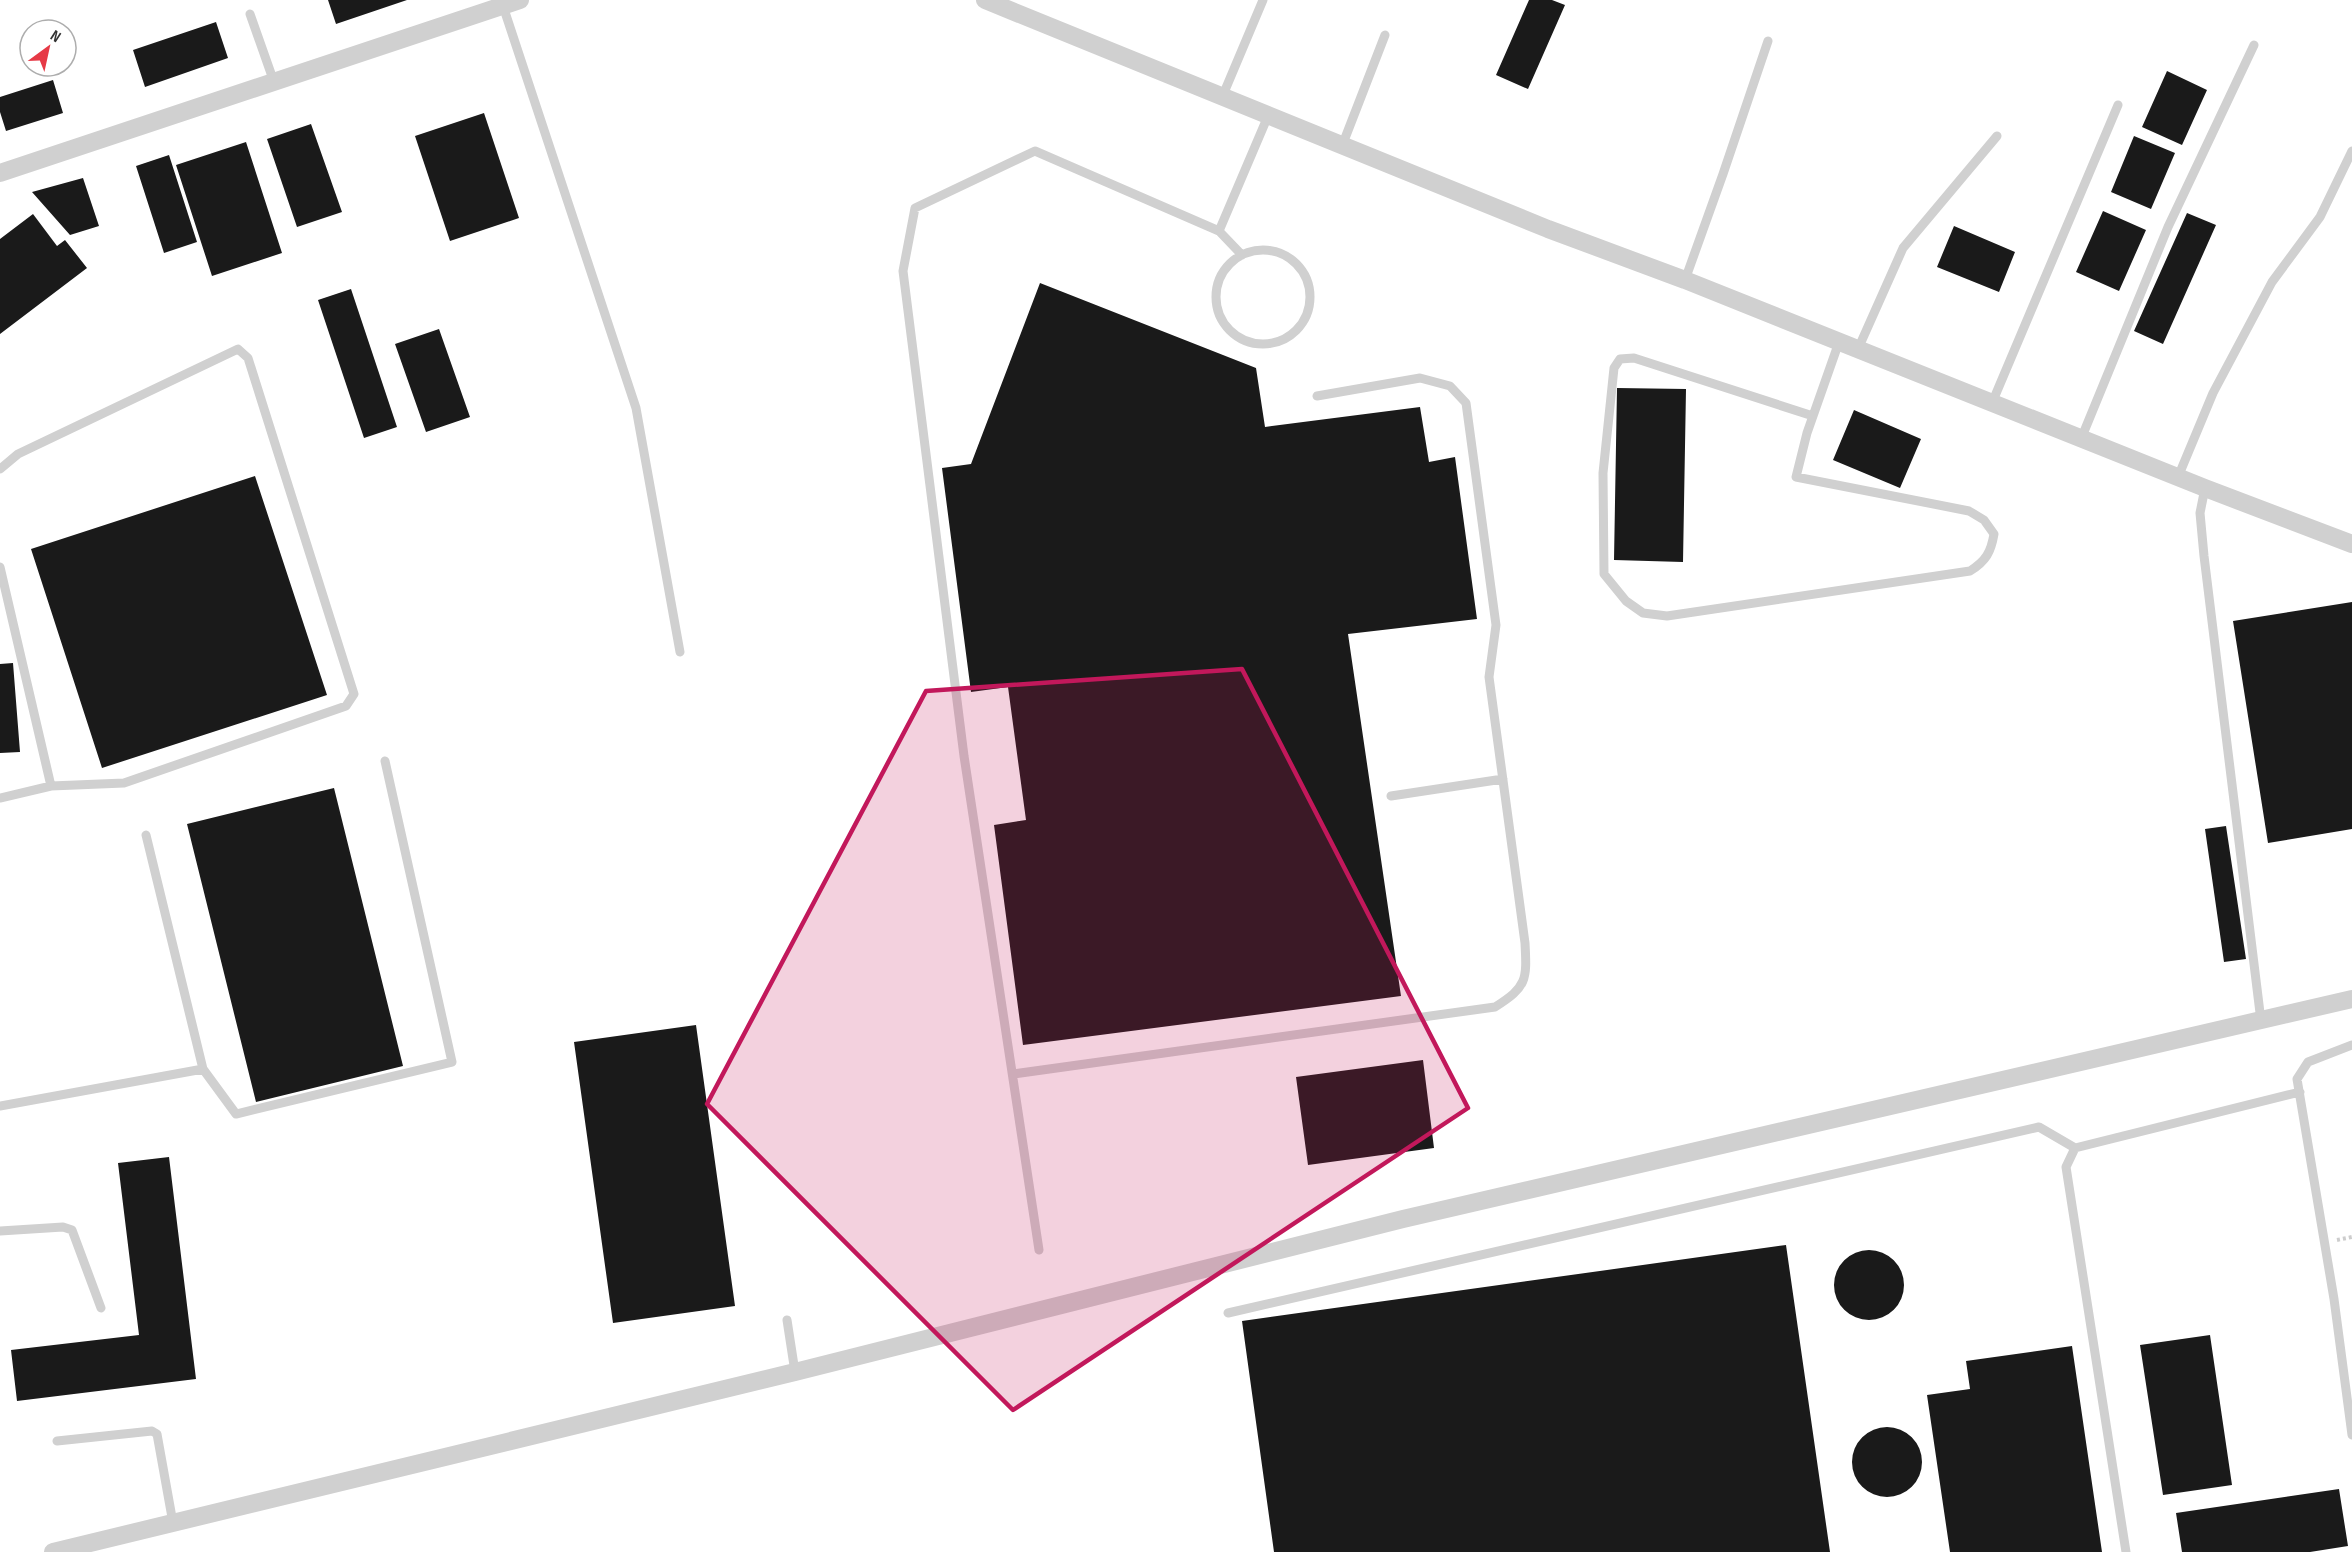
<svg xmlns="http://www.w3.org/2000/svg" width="2352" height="1552" font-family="'Sofia Sans Condensed',sans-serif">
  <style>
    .building { fill: #1a1a1a }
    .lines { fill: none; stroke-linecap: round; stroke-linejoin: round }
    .path { stroke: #cdcdcd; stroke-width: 4; stroke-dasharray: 3 3; stroke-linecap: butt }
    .service { stroke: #d0d0d0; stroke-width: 9 }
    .minor { stroke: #d0d0d0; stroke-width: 18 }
    .marked { fill: #c2185b; fill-opacity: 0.2; stroke: #c2185b; stroke-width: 4.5; stroke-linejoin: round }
  </style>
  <rect width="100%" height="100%" fill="#fff"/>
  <path class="building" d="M 328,0 L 407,0 L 336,24 Z
    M 1529,0 L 1552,0 L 1565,5 L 1528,89 L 1496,75 Z
    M 216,22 L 228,58 L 145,87 L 133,50 Z
    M 2167,71 L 2207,90 L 2182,145 L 2142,127 Z
    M 53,80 L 63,113 L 6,131 L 0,112 L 0,97 Z
    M 484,113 L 519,218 L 450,241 L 415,136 Z
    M 311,124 L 342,212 L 297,227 L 267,139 Z
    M 2134,136 L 2175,153 L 2151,209 L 2111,192 Z
    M 246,142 L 282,253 L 212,276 L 176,165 Z
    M 169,155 L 197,242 L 164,253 L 136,166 Z
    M 83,178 L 99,226 L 70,235 L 32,192 Z
    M 2103,211 L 2146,230 L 2119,291 L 2076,272 Z
    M 2187,213 L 2216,225 L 2163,344 L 2134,331 Z
    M 33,214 L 57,246 L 65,240 L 87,268 L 0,334 L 0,239 Z
    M 1954,226 L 2015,252 L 1999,292 L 1937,267 Z
    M 1040,283 L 1256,368 L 1265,427 L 1420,407 L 1429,462 L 1455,457 L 1477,619 L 1348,634 L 1401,996 L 1023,1045 L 994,825 L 1026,820 L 1008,687 L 971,692 L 942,468 L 971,464 Z
    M 351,289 L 397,427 L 364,438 L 318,300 Z
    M 439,329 L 470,417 L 426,432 L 395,344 Z
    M 1617,388 L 1686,389 L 1683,562 L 1614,560 Z
    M 1854,410 L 1921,439 L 1900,488 L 1833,460 Z
    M 255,476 L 327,695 L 102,768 L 31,549 Z
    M 2352,602 L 2352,829 L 2268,843 L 2233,621 Z
    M 13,663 L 20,752 L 0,753 L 0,664 Z
    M 334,788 L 403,1066 L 256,1102 L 187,824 Z
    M 2226,826 L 2246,959 L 2224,962 L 2205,829 Z
    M 696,1025 L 735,1306 L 613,1323 L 574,1042 Z
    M 1423,1060 L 1434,1148 L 1308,1165 L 1296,1077 Z
    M 169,1157 L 196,1379 L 17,1401 L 11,1350 L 139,1335 L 118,1163 Z
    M 1786,1245 L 1830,1552 L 1274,1552 L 1242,1321 Z
    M1834 1285a35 35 0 1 1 70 0a35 35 0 1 1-70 0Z
    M 2210,1335 L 2232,1485 L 2163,1495 L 2140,1345 Z
    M 2072,1346 L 2102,1552 L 1950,1552 L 1927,1395 L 1970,1389 L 1966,1361 Z
    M1852 1462a35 35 0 1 1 70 0a35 35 0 1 1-70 0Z
    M 2339,1489 L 2348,1546 L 2310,1552 L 2182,1552 L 2176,1513 Z"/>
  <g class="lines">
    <path class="path" d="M 2337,1240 L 2352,1237"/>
    <path class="service" d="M 503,6 L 636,408 L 680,652
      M 250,14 L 274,82
      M 1223,95 L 1263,0
      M 1342,146 L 1385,35
      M 1219,231 L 1268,116
      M1216 297a47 47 0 1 1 94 0a47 47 0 1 1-94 0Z
      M 1685,280 L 1723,174 L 1768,41
      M 1858,349 L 1903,248 L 1997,136
      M 1992,403 L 2118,105
      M 1813,416 L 1634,358 L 1620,359 L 1614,368 L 1603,473 L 1604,574 L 1626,601 L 1643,613 L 1667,616 L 1970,571 C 1986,561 1991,552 1994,534 L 1984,520 L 1969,511 L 1796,477 L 1807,433 L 1839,342
      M 2081,439 L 2168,227 L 2254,45
      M 0,469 L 18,454 L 238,349 L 248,358 L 354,694 L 346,706 L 124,783 L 51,786 L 0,798
      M 2178,477 L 2213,393 L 2272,282 L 2320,217 L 2352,151
      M 2205,488 L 2200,513 L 2204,556 L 2261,1021
      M 0,567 L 51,786
      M 1391,796 L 1503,779
      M 146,835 L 203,1069 L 236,1114 L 452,1062 L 385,761
      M 2352,1045 L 2308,1062 L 2297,1079 L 2334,1299 L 2352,1435
      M 1013,1074 L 1495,1007 C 1527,987 1527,980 1525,943 L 1489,677 L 1496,625 L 1466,403 L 1450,386 L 1420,378 L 1317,396
      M 0,1106 L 203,1069
      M 0,1231 L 63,1227 L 72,1230 L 101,1308
      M 1039,1250 L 964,756 L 903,271 L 915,208 L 1035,151 L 1219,231 L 1242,255
      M 1228,1313 L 2039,1127 L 2075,1148
      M 787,1320 L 795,1372
      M 57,1441 L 152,1431 L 157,1434 L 173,1523
      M 2126,1552 L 2066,1167 L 2075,1148 L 2300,1092"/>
    <path class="minor" d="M 985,0 L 1548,229 L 1685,280 L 2205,488 L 2352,544
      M 0,173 L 520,0
      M 53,1552 L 795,1372 L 1403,1219 L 2352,999"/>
  </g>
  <path class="marked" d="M 1242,669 L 1468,1108 L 1013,1410 L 707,1104 L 926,691 Z"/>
  <g transform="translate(48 48) rotate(33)"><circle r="28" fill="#ffffff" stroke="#adadad" stroke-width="1.5"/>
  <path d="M0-4.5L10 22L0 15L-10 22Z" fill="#e63946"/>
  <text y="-9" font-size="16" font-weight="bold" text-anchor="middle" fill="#333333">N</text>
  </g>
</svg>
